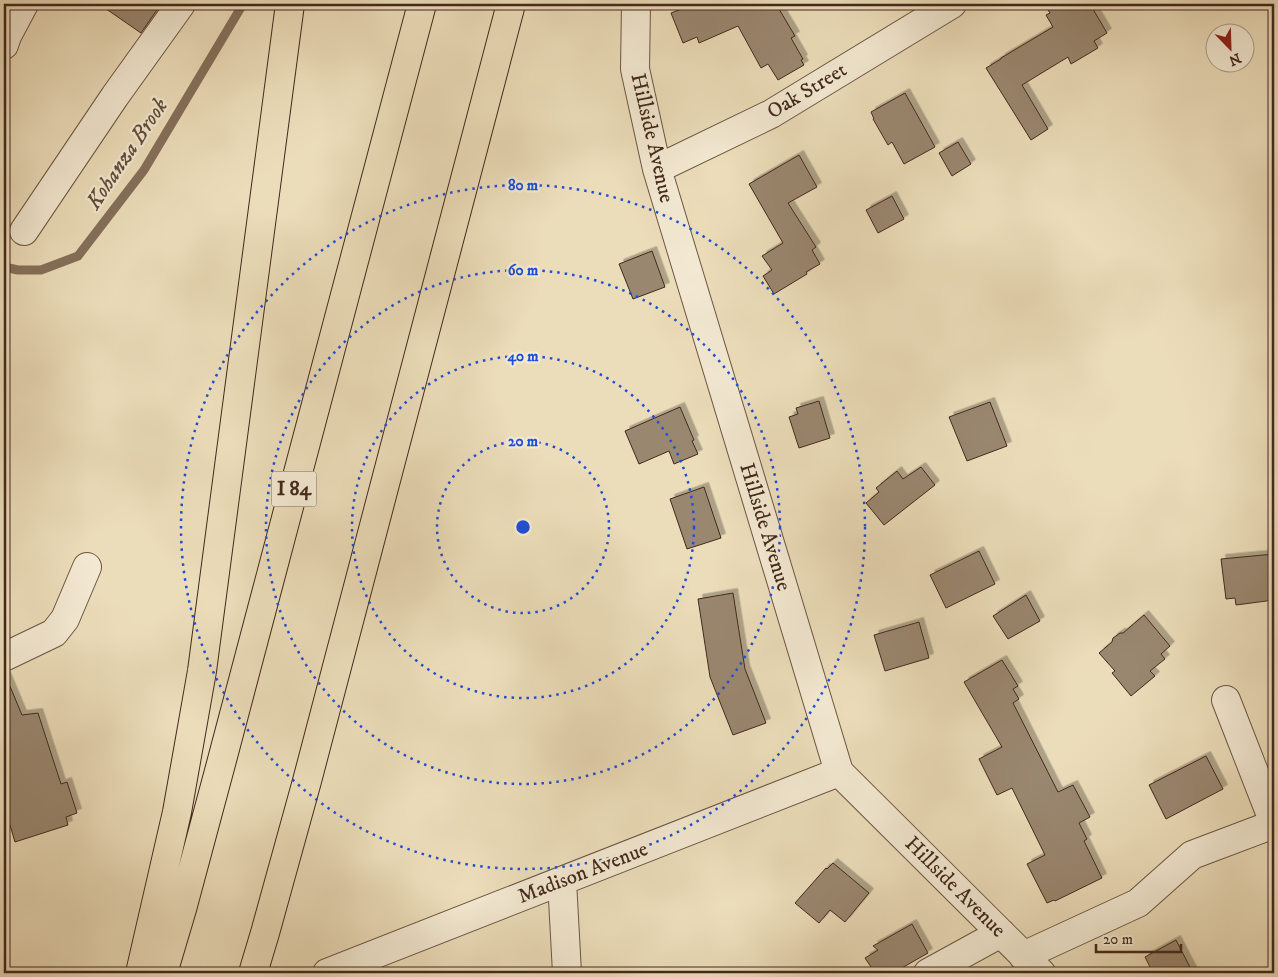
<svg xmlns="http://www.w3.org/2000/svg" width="1278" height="977" font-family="'IM FELL DW Pica',serif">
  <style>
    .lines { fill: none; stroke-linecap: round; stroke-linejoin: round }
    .stream { stroke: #85705b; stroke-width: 9 }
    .building { fill: #9a876f; stroke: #42291d; filter: url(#shadow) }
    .minor-casing { stroke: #6c5644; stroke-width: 30 }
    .highway-casing { stroke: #42291d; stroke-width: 30 }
    .minor { stroke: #f3e9d2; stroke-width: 28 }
    .highway { stroke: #ecddba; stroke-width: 28 }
    .ring { fill: none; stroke: #1d4ed8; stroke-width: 2.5; stroke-dasharray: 2.5 5 }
    .labels { text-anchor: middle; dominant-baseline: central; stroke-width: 4.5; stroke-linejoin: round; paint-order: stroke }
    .shield { fill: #f3e9d2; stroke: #776353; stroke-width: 1 }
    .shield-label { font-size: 20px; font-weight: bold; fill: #42291d }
    .street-label { font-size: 21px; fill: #42291d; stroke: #f3e9d2 }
    .water-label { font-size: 22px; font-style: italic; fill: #644d3c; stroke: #f3e9d2 }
    .centre { fill: #1d4ed8; stroke: #f3e9d2; stroke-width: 2.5 }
    .ring-label { font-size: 15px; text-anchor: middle; font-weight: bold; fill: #1d4ed8; stroke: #f3e9d2; stroke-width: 4.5; stroke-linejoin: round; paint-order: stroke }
  </style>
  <defs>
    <filter id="shadow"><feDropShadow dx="4.5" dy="-4.5" stdDeviation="0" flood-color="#0004"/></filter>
  </defs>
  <rect width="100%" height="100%" fill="#ecddba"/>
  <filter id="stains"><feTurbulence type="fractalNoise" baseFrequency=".004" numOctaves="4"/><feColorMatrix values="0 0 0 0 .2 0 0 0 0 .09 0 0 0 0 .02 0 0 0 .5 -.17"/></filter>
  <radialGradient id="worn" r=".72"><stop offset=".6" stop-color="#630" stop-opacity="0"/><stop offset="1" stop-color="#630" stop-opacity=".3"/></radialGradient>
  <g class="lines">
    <path class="stream" d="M 4,267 L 18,270 L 41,270 L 78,256 L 144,170 L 243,4"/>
  </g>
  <path class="building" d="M 99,4 L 161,4 L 141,33 Z
    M 695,4 L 791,4 L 779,9 L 795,36 L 791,38 L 803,59 L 801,60 L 804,65 L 778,80 L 768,64 L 761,68 L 738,26 L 699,43 L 697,37 L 683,43 L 671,13 Z
    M 1044,4 L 1090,4 L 1107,33 L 1094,41 L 1098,48 L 1071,64 L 1068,57 L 1022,85 L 1048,129 L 1031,140 L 986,68 L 1001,59 L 1001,58 L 1053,27 L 1046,15 L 1050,13 Z
    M 905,93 L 935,147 L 904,164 L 892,142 L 888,145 L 873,119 L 874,119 L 871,112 Z
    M 958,142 L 971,164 L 952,176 L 939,153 Z
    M 799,155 L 817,187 L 788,203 L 816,247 L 812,250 L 820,264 L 806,272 L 807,274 L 774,294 L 763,276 L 772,270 L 762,256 L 783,243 L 749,184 Z
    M 892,196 L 904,219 L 878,233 L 866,210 Z
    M 652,251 L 665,287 L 633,299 L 619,264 Z
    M 819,401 L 830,438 L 799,448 L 789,417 L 798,414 L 796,408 Z
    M 990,402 L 1007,446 L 967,461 L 949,417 Z
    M 680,407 L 694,440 L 692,441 L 698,454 L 674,464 L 669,451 L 639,464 L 625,431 Z
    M 921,467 L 935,485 L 884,525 L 866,503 L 879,492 L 876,488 L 897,471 L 903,479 Z
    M 704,487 L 721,538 L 687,549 L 670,499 Z
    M 979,551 L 995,584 L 946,608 L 930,575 Z
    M 1274,554 L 1274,600 L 1236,605 L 1235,598 L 1226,599 L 1221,559 Z
    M 733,593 L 745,669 L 766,723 L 733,735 L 710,677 L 698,599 Z
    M 1026,595 L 1040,621 L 1008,639 L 993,616 Z
    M 1144,615 L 1170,646 L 1161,654 L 1165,659 L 1150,671 L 1155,676 L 1131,696 L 1112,673 L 1115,671 L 1099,653 L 1112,642 L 1113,638 L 1120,633 L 1123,633 Z
    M 919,622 L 929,658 L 885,671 L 874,635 Z
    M 1002,660 L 1018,686 L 1013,689 L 1019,699 L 1013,703 L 1058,792 L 1073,785 L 1090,817 L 1079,823 L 1087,839 L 1084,841 L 1102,878 L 1055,901 L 1054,900 L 1047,903 L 1027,864 L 1045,855 L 1012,788 L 997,795 L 979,759 L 1002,747 L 964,682 Z
    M 4,672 L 22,715 L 38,713 L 61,784 L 67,782 L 77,813 L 66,817 L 68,825 L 15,842 L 10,825 L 4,827 Z
    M 1206,756 L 1223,789 L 1166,819 L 1149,785 Z
    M 833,863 L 869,893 L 845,922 L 830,910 L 819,923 L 795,903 L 826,868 L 827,869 Z
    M 912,924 L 928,953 L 893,973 L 875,973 L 865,958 L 878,950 L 873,946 Z
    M 1176,940 L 1193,973 L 1153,973 L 1145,957 Z"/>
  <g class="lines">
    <defs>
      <path id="minor" d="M 636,4 L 635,69 L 657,169 L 839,772 L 1041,973
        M 4,45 L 7,36 L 24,4
        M 657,169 L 771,114 L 952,4
        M 24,231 L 115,96 L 181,4
        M 4,657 L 54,633 L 65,619 L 87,567
        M 1226,700 L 1274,823
        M 562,881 L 567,973
        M 1023,956 L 1138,903 L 1192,855 L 1274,824
        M 327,973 L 839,772
        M 928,973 L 1001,933"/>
      <path id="highway" d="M 140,973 L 177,812 L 190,739 L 202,671 L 290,4
        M 163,973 L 182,909 L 222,760 L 422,4
        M 253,973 L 265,933 L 307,781 L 511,4"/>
    </defs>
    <use href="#minor" class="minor-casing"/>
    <use href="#highway" class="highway-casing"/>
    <use href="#minor" class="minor"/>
    <use href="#highway" class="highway"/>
  </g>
  <g class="ring">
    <circle cx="523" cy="527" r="86"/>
    <circle cx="523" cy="527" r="171"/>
    <circle cx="523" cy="527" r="257"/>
    <circle cx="523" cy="527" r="342"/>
  </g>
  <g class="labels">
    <rect class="shield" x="271.5" y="471.5" width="45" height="35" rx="4"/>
    <g class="shield-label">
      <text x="294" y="489">I 84</text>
    </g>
    <g class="street-label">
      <text transform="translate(807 91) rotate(-31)">Oak Street</text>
      <text transform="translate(652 138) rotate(77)">Hillside Avenue</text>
      <text transform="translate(765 527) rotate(73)">Hillside Avenue</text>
      <text transform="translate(583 873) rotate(-21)">Madison Avenue</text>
      <text transform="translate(955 887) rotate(45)">Hillside Avenue</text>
    </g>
    <g class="water-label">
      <text transform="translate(127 154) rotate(-56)">Kohanza Brook</text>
    </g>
  </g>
  <circle cx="523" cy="527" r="8" class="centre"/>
  <g class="ring-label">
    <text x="523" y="190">80 m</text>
    <text x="523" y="275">60 m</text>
    <text x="523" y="361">40 m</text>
    <text x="523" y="446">20 m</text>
  </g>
  <rect width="1278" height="977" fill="none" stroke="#ecddba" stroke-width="20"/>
  <rect x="5" y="5" width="1268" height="967" fill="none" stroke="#42291d" stroke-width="2.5"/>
  <rect x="10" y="10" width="1258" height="957" fill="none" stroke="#42291d"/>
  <g transform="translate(1230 48) rotate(157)"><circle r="24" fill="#f3e9d2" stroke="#ac9c8a"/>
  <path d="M0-4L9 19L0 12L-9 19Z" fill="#8f2418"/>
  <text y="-8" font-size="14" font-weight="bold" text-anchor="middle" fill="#42291d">N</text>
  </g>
  <path d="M1096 944v8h85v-8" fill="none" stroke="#42291d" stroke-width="2.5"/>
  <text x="1103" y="944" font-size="15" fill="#42291d" stroke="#f3e9d2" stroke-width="4" paint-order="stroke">20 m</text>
  <rect width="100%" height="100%" filter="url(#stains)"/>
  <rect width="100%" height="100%" fill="url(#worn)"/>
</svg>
